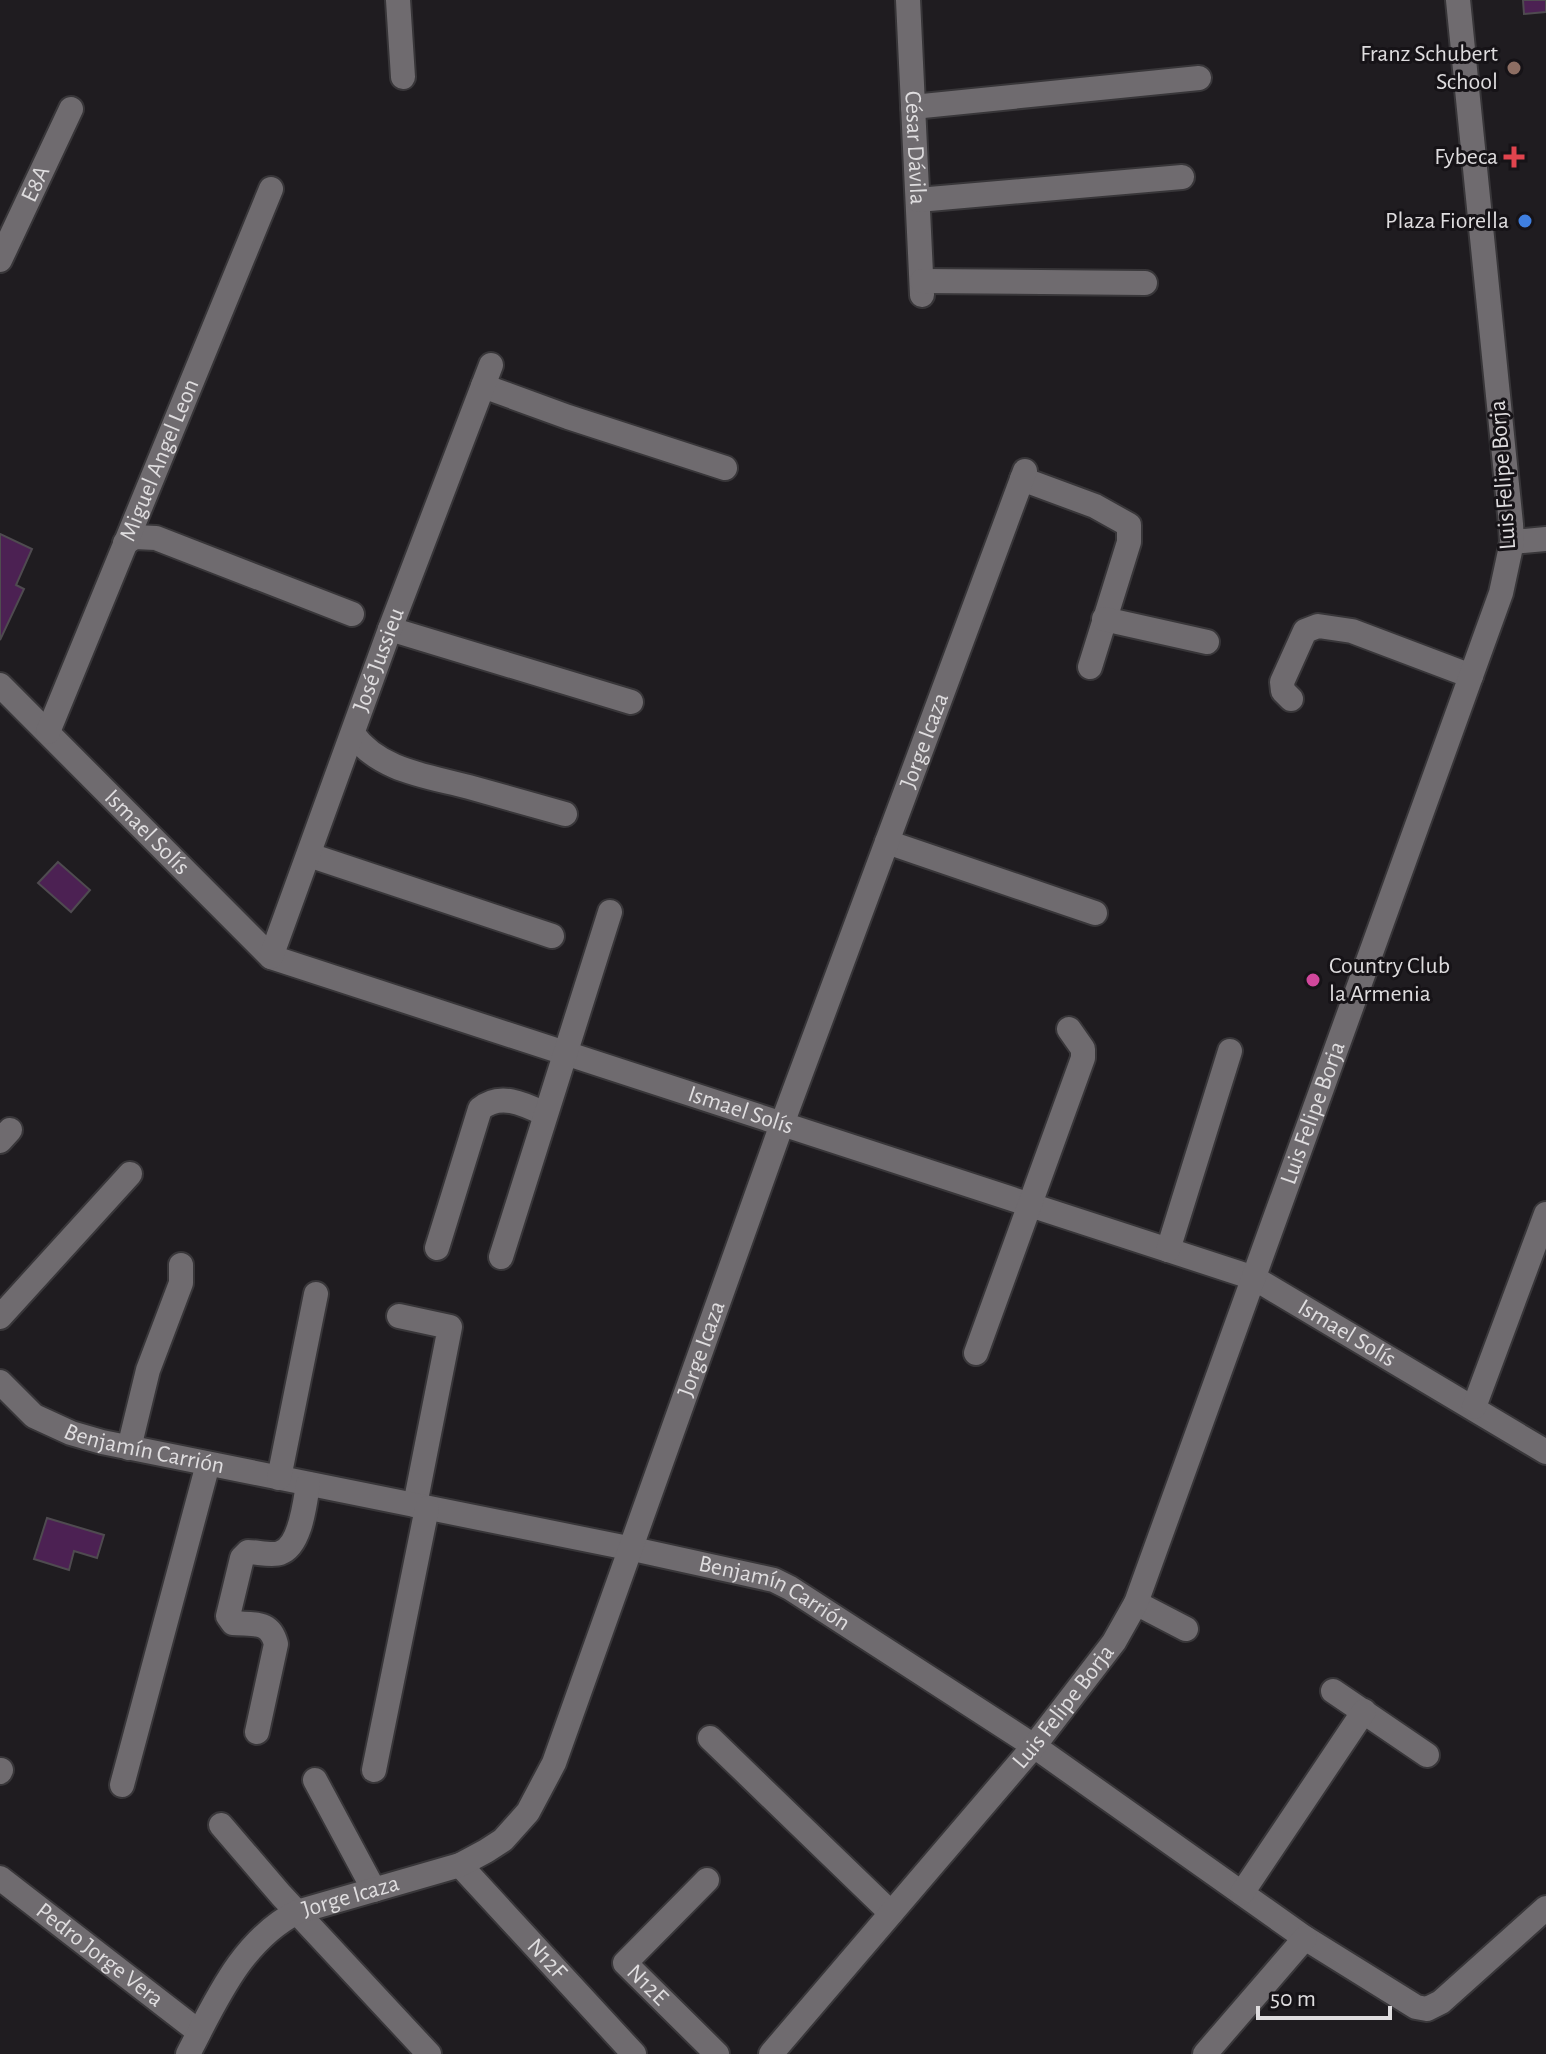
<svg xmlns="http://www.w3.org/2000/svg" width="1546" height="2054" font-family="'Alegreya Sans',sans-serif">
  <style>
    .building { fill: #4c2153; stroke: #4f4b50; stroke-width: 2 }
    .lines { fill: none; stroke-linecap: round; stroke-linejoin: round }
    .minor-casing { stroke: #383639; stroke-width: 28 }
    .minor { stroke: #6f6b6f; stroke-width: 24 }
    .education-dot { fill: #8d6e63; stroke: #161317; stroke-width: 3 }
    .health-dot { fill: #e0444e; stroke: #161317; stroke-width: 3 }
    .shop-dot { fill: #3f7fe0; stroke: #161317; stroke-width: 3 }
    .hotel-dot { fill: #d1479c; stroke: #161317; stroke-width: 3 }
    .labels { text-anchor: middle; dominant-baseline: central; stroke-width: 6; stroke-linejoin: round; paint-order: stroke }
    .poi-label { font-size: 24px; fill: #dfdddf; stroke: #161317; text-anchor: end }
    .street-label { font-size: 24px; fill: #dfdddf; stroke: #161317 }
  </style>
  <rect width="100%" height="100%" fill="#1f1c20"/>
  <path class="building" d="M 1523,0 L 1546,0 L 1546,12 L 1524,14 Z
    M 0,534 L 32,549 L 16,585 L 24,589 L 0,640 Z
    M 58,862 L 90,890 L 71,912 L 38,883 Z
    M 47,1518 L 104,1535 L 97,1558 L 74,1551 L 69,1570 L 34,1559 Z"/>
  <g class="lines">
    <defs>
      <g id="minor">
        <path d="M 398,0 L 403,77"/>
        <path id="s1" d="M 908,0 L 922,295"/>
        <path d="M 913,107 L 1199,78"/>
        <path d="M 918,200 L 1182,177"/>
        <path id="s2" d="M 0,260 L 71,109"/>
        <path d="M 922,281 L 1145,283"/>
        <path d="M 483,386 L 568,417 L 725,468"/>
        <path d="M 1022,479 L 1095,506 L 1129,525 L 1129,542 L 1090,667"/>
        <path d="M 1512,542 L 1546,539"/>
        <path d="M 125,543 L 135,537 L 156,538 L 352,614"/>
        <path d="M 1104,619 L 1207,642"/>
        <path d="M 390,629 L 631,702"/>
        <path id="s3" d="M 0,685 L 271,957 L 1254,1278 L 1546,1452"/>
        <path d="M 1291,699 L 1283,691 L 1282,682 L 1305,631 L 1318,626 L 1352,631 L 1471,676"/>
        <path id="s4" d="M 48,732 L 271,189"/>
        <path d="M 353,734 C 379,771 428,776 469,787 C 501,796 533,805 565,814"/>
        <path d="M 887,842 L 1095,913"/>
        <path d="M 309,855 L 552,936"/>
        <path id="s5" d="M 271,957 L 390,629 L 491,365"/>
        <path d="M 0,1141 L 10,1130"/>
        <path d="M 437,1248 L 480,1109 C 500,1092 524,1104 545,1114"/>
        <path d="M 1168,1250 L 1230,1051"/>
        <path d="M 501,1257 L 610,912"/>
        <path d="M 399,1316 L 450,1327 L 415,1505"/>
        <path d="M 0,1317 L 130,1174"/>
        <path d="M 976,1353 L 1083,1058 L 1083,1049 L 1069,1029"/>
        <path id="s6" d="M 0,1382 L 34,1416 L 71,1433 L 102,1442 L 633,1549 L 774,1580 L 790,1588 L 1034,1746 L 1305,1938 L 1416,2007 L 1427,2009 L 1441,2002 L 1546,1908"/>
        <path d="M 1474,1407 L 1546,1214"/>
        <path d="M 129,1448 L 148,1370 L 181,1283 L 181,1265"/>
        <path d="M 279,1478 L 316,1294"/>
        <path d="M 1136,1603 L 1186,1629"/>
        <path d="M 1333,1691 L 1427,1755"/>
        <path d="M 257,1732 L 276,1644 C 270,1620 254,1625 233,1623 L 228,1616 L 242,1558 L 248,1552 C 257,1552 272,1556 280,1553 C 301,1546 305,1502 308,1484"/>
        <path d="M 710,1738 L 891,1913"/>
        <path d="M 374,1770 L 427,1508"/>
        <path d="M 0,1772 L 1,1770"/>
        <path d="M 315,1780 L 374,1890"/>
        <path d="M 122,1785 L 208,1464"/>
        <path d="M 221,1825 L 281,1895 L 429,2054"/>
        <path id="s7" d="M 460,1865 L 634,2054"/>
        <path id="s8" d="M 0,1878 L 199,2032"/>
        <path id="s9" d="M 707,1880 L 625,1963 L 717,2054"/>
        <path d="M 1242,1893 L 1364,1711"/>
        <path id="s10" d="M 188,2054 C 216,2001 241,1941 297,1912 L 460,1865 L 486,1851 L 503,1840 L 528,1812 L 554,1763 L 782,1124 L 1025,471"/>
        <path id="s11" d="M 771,2054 L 1034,1746 L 1114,1642 L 1136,1603 L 1501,593 L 1512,542 L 1511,524 L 1458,0"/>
        <path d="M 1205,2054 L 1305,1938"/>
      </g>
    </defs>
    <use href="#minor" class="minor-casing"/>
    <use href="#minor" class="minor"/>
  </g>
  <circle class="education-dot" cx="1514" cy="68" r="8"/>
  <path class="health-dot" d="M1510 145h8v8h8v8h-8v8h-8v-8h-8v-8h8z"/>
  <circle class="shop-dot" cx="1525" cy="221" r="8"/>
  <circle class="hotel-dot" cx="1313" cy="980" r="8"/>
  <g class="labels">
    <g class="poi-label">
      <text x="1498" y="54">Franz Schubert<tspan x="1498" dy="28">School</tspan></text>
      <text x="1498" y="157">Fybeca</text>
      <text x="1509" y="221">Plaza Fiorella</text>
      <text x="1329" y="966" text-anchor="start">Country Club<tspan x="1329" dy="28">la Armenia</tspan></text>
    </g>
    <g class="street-label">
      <text stroke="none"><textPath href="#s1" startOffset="148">César Dávila</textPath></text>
      <text stroke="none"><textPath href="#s2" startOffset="84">E8A</textPath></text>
      <text stroke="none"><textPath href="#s4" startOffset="294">Miguel Angel Leon</textPath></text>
      <text transform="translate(1503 475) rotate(-94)">Luis Felipe Borja</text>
      <text stroke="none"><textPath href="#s5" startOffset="316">José Jussieu</textPath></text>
      <text stroke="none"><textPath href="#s10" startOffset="1582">Jorge Icaza</textPath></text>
      <text stroke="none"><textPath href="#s3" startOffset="208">Ismael Solís</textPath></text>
      <text stroke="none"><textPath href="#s3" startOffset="878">Ismael Solís</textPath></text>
      <text stroke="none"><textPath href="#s11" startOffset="1102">Luis Felipe Borja</textPath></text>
      <text stroke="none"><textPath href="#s3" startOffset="1526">Ismael Solís</textPath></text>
      <text stroke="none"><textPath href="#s10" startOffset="934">Jorge Icaza</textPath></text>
      <text stroke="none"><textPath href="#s6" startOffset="164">Benjamín Carrión</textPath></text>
      <text stroke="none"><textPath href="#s6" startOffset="812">Benjamín Carrión</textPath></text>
      <text stroke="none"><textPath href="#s11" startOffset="454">Luis Felipe Borja</textPath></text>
      <text stroke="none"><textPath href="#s10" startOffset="238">Jorge Icaza</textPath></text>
      <text stroke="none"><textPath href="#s8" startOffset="126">Pedro Jorge Vera</textPath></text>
      <text stroke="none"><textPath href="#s7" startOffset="128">N12F</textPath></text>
      <text stroke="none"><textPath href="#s9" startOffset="148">N12E</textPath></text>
    </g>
  </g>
  <path d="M1258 2006v12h132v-12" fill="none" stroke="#dfdddf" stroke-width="4"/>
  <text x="1270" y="2006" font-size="24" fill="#dfdddf" stroke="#161317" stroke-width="6" paint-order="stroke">50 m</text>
</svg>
